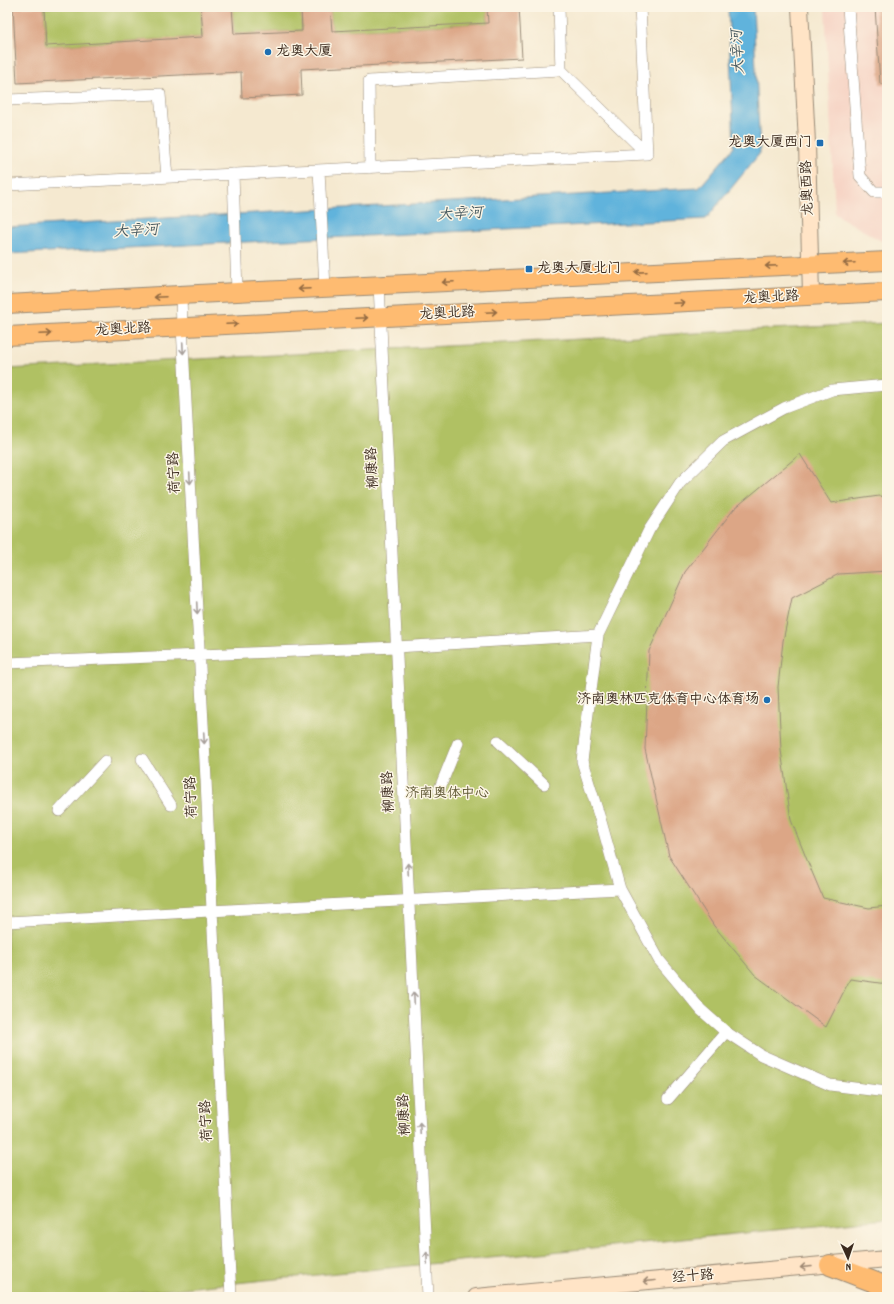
<svg xmlns="http://www.w3.org/2000/svg" width="894" height="1304" font-family="Dekko,'LXGW WenKai TC',sans-serif">
  <style>
    .built { fill: #f6d2c3 }
    .green { fill: #b0c164; stroke: #767641 }
    .water { fill: #61b3dc; stroke: #4e6e7d }
    .building { fill: #dca686 }
    .lines { fill: none; stroke-linecap: round; stroke-linejoin: round }
    .street-casing { stroke: #988a77; stroke-width: 12 }
    .secondary-casing { stroke: #988a77; stroke-width: 18 }
    .primary-casing { stroke: #988a77; stroke-width: 20 }
    .highway-casing { stroke: #988a77; stroke-width: 22 }
    .street { stroke: #fff; stroke-width: 11 }
    .secondary { stroke: #ffe4c6; stroke-width: 16 }
    .primary { stroke: #febb71; stroke-width: 18 }
    .highway { stroke: #febb71; stroke-width: 20 }
    .oneway { stroke: #936b43 }
    .oneway2 { stroke: #a79f9a }
    .oneway3 { stroke: #9d8772 }
    .poi-dot { fill: #1f6fb2; stroke: #fcf5e5; stroke-width: 1.5 }
    .labels { text-anchor: middle; dominant-baseline: central; stroke-width: 3; stroke-linejoin: round; paint-order: stroke }
    .poi-label { font-size: 14px; fill: #3b2a1e; stroke: #fcf5e5; text-anchor: start }
    .street-label { font-size: 14px; fill: #3b2a1e; stroke: #fcf5e5 }
    .park-label { font-size: 14px; fill: #5e5733; stroke: #fcf5e5 }
    .water-label { font-size: 15px; font-style: italic; fill: #485a60; stroke: #fcf5e5 }
  </style>
  <rect width="100%" height="100%" fill="#fcf5e5"/>
  <filter id="ink" filterUnits="userSpaceOnUse"><feTurbulence type="fractalNoise" baseFrequency=".025" numOctaves="2"/><feDisplacementMap in="SourceGraphic" scale="8" xChannelSelector="R" yChannelSelector="G"/><feConvolveMatrix kernelMatrix="1 2 1 2 8 2 1 2 1" color-interpolation-filters="sRGB"/></filter>
  <filter id="wash" filterUnits="userSpaceOnUse"><feTurbulence type="fractalNoise" baseFrequency=".012" numOctaves="4" result="noise"/><feDisplacementMap in="SourceGraphic" scale="16" xChannelSelector="R" yChannelSelector="G"/><feGaussianBlur stdDeviation="0.9" result="paint"/><feColorMatrix in="noise" values="0 0 0 0 0 0 0 0 0 0 0 0 0 0 0 0 0 1.4 0 .05"/><feComposite in="paint" operator="in"/></filter>
  <g filter="url(#wash)">
    <rect width="100%" height="100%" fill="#f5e9d0"/>
    <path class="built" d="M 825,7 L 887,7 L 887,241 L 881,241 L 835,214 Z"/>
    <path class="green" d="M 44,7 L 201,7 L 203,37 L 46,46 Z
      M 232,7 L 301,7 L 302,31 L 234,34 Z
      M 330,7 L 487,7 L 488,23 L 332,31 Z
      M 887,323 L 887,1219 L 93,1297 L 7,1297 L 7,369 Z"/>
    <path class="water" d="M 728,7 L 753,7 L 760,153 L 706,219 L 7,254 L 7,227 L 699,188 L 734,147 Z"/>
    <g id="blocks">
      <path class="building" d="M 13,7 L 44,7 L 46,46 L 203,37 L 201,7 L 232,7 L 234,34 L 302,31 L 301,7 L 330,7 L 332,31 L 488,23 L 487,7 L 519,7 L 522,58 L 301,69 L 302,95 L 242,98 L 241,72 L 17,83 Z
        M 875,7 L 887,7 L 887,84 L 880,84 Z
        M 800,454 L 831,503 L 879,496 L 887,497 L 887,571 L 839,574 L 792,598 L 783,641 L 778,687 L 781,750 L 791,820 L 807,860 L 823,898 L 869,908 L 887,906 L 887,984 L 850,979 L 826,1027 L 755,975 L 714,926 L 669,856 L 645,749 L 649,651 L 685,572 L 734,509 Z"/>
    </g>
  </g>
  <g filter="url(#ink)">
    <use href="#blocks" fill-opacity="0" stroke="#988a77" stroke-width="1"/>
    <g class="lines">
      <defs>
        <path id="street" d="M 559,7 L 561,70 L 647,154
          M 848,7 L 860,176 L 874,192 L 887,192
          M 7,100 L 160,94 L 167,177
          M 370,168 L 369,81 L 561,70
          M 319,170 L 325,288
          M 233,174 L 237,292
          M 7,185 L 647,154 L 640,7
          M 379,285 L 428,1297
          M 181,295 L 182,327 L 206,780 L 212,910 L 231,1297
          M 887,385 L 832,390 L 784,408 L 723,441 L 680,483 L 649,530 L 598,635 L 582,761 L 602,825 L 620,889 L 659,960 L 701,1010 L 726,1032 L 761,1055 L 830,1085 L 887,1092
          M 7,663 L 396,647 L 598,635
          M 498,741 L 544,784
          M 142,759 L 171,805
          M 439,790 L 458,743
          M 59,811 L 105,761
          M 7,922 L 620,889
          M 668,1099 L 726,1032"/>
        <path id="secondary" d="M 800,7 L 807,143 L 811,296
          M 476,1297 L 887,1259"/>
        <path id="primary" d="M 7,304 L 237,292 L 887,261
          M 7,336 L 887,292"/>
        <path id="highway" d="M 830,1265 L 887,1287"/>
      </defs>
      <use href="#street" class="street-casing"/>
      <use href="#secondary" class="secondary-casing"/>
      <use href="#primary" class="primary-casing"/>
      <use href="#highway" class="highway-casing"/>
      <use href="#street" class="street"/>
      <use href="#secondary" class="secondary"/>
      <use href="#primary" class="primary"/>
      <use href="#highway" class="highway"/>
    </g>
    <defs><path id="oneway-shaft" d="M-6 0H5M1.5-3L5.5 0L1.5 3" fill="none" stroke-width="1.6" stroke-linecap="round" stroke-linejoin="round"/></defs>
    <g class="oneway">
      <use href="#oneway-shaft" transform="translate(849 263) rotate(177)"/>
      <use href="#oneway-shaft" transform="translate(771 266) rotate(178)"/>
      <use href="#oneway-shaft" transform="translate(641 272) rotate(178)"/>
      <use href="#oneway-shaft" transform="translate(448 282) rotate(177)"/>
      <use href="#oneway-shaft" transform="translate(304 289) rotate(177)"/>
      <use href="#oneway-shaft" transform="translate(160 297) rotate(177)"/>
      <use href="#oneway-shaft" transform="translate(679 303) rotate(-3)"/>
      <use href="#oneway-shaft" transform="translate(491 312) rotate(-3)"/>
      <use href="#oneway-shaft" transform="translate(362 318) rotate(-3)"/>
      <use href="#oneway-shaft" transform="translate(232 324) rotate(-3)"/>
      <use href="#oneway-shaft" transform="translate(46 334) rotate(-3)"/>
    </g>
    <g class="oneway2">
      <use href="#oneway-shaft" transform="translate(183 348) rotate(87)"/>
      <use href="#oneway-shaft" transform="translate(190 478) rotate(87)"/>
      <use href="#oneway-shaft" transform="translate(197 608) rotate(87)"/>
      <use href="#oneway-shaft" transform="translate(204 738) rotate(87)"/>
      <use href="#oneway-shaft" transform="translate(408 869) rotate(-93)"/>
      <use href="#oneway-shaft" transform="translate(414 998) rotate(-93)"/>
      <use href="#oneway-shaft" transform="translate(420 1128) rotate(-93)"/>
      <use href="#oneway-shaft" transform="translate(427 1258) rotate(-93)"/>
    </g>
    <g class="oneway3">
      <use href="#oneway-shaft" transform="translate(806 1267) rotate(175)"/>
      <use href="#oneway-shaft" transform="translate(649 1281) rotate(175)"/>
    </g>
  </g>
  <g class="poi-dot">
    <circle cx="268" cy="52" r="4"/>
    <rect x="816" y="139" width="8" height="8" rx="2"/>
    <rect x="525" y="265" width="8" height="8" rx="2"/>
    <circle cx="767" cy="700" r="4"/>
  </g>
  <g class="labels">
    <g class="poi-label">
      <text x="276" y="52">龙奥大厦</text>
      <text x="812" y="143" text-anchor="end">龙奥大厦西门</text>
      <text x="537" y="269">龙奥大厦北门</text>
      <text x="759" y="700" text-anchor="end">济南奥林匹克体育中心体育场</text>
    </g>
    <g class="street-label">
      <text transform="translate(808 188) rotate(-92)">龙奥西路</text>
      <text transform="translate(771 298) rotate(-3)">龙奥北路</text>
      <text transform="translate(447 314) rotate(-3)">龙奥北路</text>
      <text transform="translate(123 330) rotate(-3)">龙奥北路</text>
      <text transform="translate(373 468) rotate(-93)">柳康路</text>
      <text transform="translate(175 473) rotate(-93)">荷宁路</text>
      <text transform="translate(389 792) rotate(-93)">柳康路</text>
      <text transform="translate(192 797) rotate(-92)">荷宁路</text>
      <text transform="translate(405 1115) rotate(-93)">柳康路</text>
      <text transform="translate(207 1121) rotate(-93)">荷宁路</text>
      <text transform="translate(693 1277) rotate(-5)">经十路</text>
    </g>
    <g class="park-label">
      <text x="447" y="794">济南奥体中心</text>
    </g>
    <g class="water-label">
      <text transform="translate(739 52) rotate(-93)">大辛河</text>
      <text transform="translate(460 215) rotate(-3)">大辛河</text>
      <text transform="translate(136 232) rotate(-3)">大辛河</text>
    </g>
  </g>
  <rect width="894" height="1304" fill="none" stroke="#fcf5e5" stroke-width="24"/>
  <g transform="translate(848 1258) rotate(177)" stroke="#fcf5e5" stroke-width="3" paint-order="stroke">
  <path d="M0-3L7 15L0 10L-7 15Z" fill="#3b2a1e"/>
  <text y="-6" font-size="11" font-weight="bold" text-anchor="middle" fill="#3b2a1e">N</text>
  </g>
</svg>
